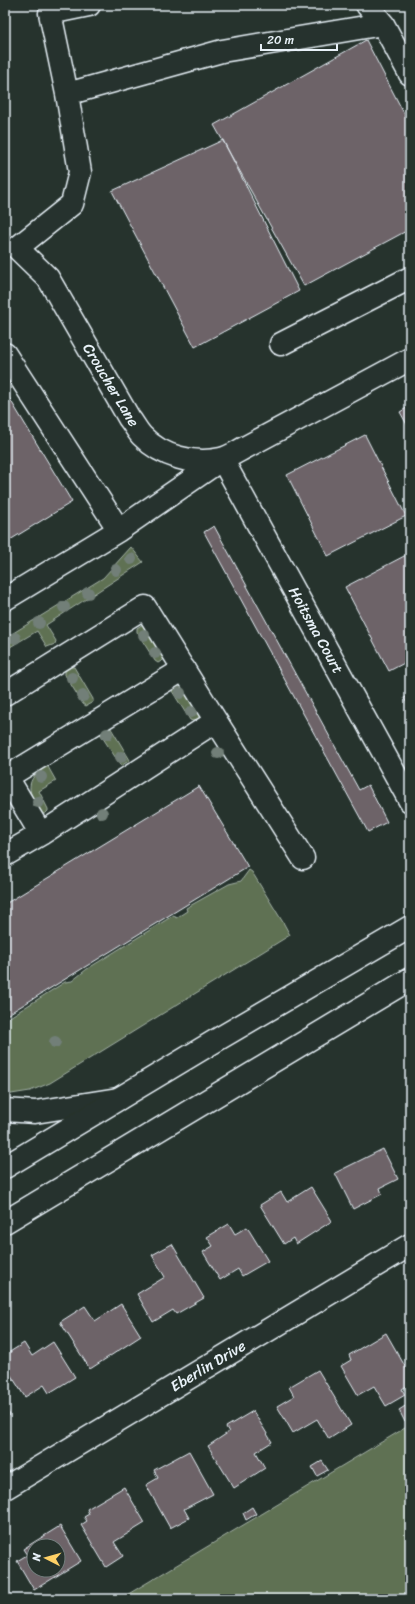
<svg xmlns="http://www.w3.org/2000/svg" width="415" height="1604" font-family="Sriracha,sans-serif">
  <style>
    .green { fill: #5e7153; stroke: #a3b1a6 }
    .building { fill: #6d6368; stroke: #e8f1f8; fill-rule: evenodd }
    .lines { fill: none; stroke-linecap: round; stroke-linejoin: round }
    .minor-casing { stroke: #e8f1f8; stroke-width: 25 }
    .highway-casing { stroke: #e8f1f8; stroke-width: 25 }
    .minor { stroke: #26332d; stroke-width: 22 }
    .highway { stroke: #26332d; stroke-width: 22 }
    .tree { fill: #727f78 }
    .labels { text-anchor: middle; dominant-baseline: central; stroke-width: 3; stroke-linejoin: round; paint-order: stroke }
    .street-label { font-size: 15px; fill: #e8f1f8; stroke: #26332d }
  </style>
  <rect width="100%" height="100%" fill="#26332d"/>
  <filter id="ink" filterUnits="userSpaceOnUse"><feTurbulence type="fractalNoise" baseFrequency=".025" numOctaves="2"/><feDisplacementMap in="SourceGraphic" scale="8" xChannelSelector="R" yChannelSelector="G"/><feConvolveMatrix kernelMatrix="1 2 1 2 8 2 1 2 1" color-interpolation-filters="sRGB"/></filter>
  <g filter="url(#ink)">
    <path class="green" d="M 131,547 L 143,562 L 46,625 L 56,641 L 55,644 L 47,647 L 37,631 L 5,650 L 5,638 L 103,578 Z
      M 143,624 L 165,659 L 158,663 L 155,661 L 137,632 L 137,628 Z
      M 71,667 L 74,667 L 93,699 L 93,702 L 86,706 L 83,704 L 65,675 L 65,671 Z
      M 176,684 L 181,684 L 201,714 L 201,717 L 193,721 L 190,720 L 172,691 L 172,687 Z
      M 109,725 L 130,760 L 121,766 L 99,732 Z
      M 47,765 L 56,781 L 39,791 L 48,809 L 48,811 L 45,814 L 40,813 C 28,791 23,781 47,765 Z
      M 249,870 L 252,872 L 284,924 L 290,935 L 50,1083 L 30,1091 L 5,1095 L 5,1020 L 65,982 L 72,981 L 87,969 L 174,915 L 176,918 L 187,911 L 186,908 L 229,884 L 241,881 Z
      M 410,1425 L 410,1599 L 120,1599 Z"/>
    <path class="building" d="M 366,40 L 410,125 L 410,229 L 304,286 L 214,125 Z
      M 223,140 L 299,291 L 195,347 L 112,191 Z
      M 5,391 L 72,502 L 5,543 Z
      M 410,406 L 410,430 L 400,412 Z
      M 365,435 L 406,516 L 328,556 L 287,475 Z
      M 214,526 L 359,790 L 368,785 L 387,822 L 368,832 L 204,532 Z
      M 410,553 L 410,660 L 389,671 L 345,587 Z
      M 410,695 L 410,709 L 404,698 Z
      M 199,786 L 248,867 L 5,1016 L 5,904 Z
      M 383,1149 L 398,1179 L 380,1188 L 382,1194 L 353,1209 L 335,1173 Z
      M 311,1187 L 332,1221 L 296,1244 L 293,1238 L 284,1244 L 260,1205 L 281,1192 L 287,1202 Z
      M 229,1224 L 235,1234 L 247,1227 L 268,1261 L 242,1276 L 238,1269 L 220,1280 L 203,1252 L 213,1246 L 207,1237 Z
      M 172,1244 L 204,1298 L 176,1314 L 173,1310 L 153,1322 L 137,1294 L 165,1277 L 152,1255 Z
      M 121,1304 L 141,1336 L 90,1369 L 60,1322 L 85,1306 L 95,1321 Z
      M 386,1333 L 410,1375 L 410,1384 L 402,1389 L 405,1395 L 386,1406 L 374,1386 L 358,1395 L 341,1366 L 351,1360 L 349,1355 Z
      M 53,1342 L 75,1377 L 49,1393 L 44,1385 L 25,1397 L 5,1366 L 5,1355 L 24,1343 L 32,1356 Z
      M 318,1370 L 351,1425 L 329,1439 L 317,1419 L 293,1433 L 277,1406 L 294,1396 L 289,1387 Z
      M 410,1403 L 410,1420 L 405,1422 L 399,1410 Z
      M 5,1407 L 10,1415 L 5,1418 Z
      M 253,1411 L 272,1442 L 256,1452 L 265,1468 L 234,1488 L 208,1446 L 229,1432 L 226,1427 Z
      M 189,1451 L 213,1494 L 184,1509 L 189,1518 L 170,1528 L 146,1485 L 158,1478 L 154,1470 Z
      M 322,1461 L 328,1470 L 317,1476 L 312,1467 Z
      M 124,1487 L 145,1523 L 114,1542 L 123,1556 L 106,1567 L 81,1525 L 87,1521 L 84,1517 L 89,1514 L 87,1509 Z
      M 252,1507 L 256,1514 L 246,1520 L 243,1513 Z
      M 60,1526 L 81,1561 L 34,1590 L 17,1561 L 27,1555 L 23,1549 ZM 34,1546 L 58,1546 L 58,1570 L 34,1570 Z"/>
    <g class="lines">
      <defs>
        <path id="minor" d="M 367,5 L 383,24 L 410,74
          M 67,94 L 222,51 L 383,24
          M 17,248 L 48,278 L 129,418 C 134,424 137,431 142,436 C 162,457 194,465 221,459 C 230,457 238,451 246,447 L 410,359
          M 17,248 L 72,204 L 80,172 L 67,94 L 50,13 L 89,5
          M 281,344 L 410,278
          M 5,354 L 119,530
          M 5,599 L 119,530 L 222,459 L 410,801
          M 5,694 L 145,607 L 216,721 L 41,834 L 5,855
          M 216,721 L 303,858
          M 5,774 L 41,834
          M 7,777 L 184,669
          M 5,1110 L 35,1112 L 118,1099
          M 5,1488 L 410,1245"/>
        <path id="highway" d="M 5,1167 L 220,1038 L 410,927
          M 5,1222 L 410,979"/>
      </defs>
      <use href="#minor" class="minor-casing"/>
      <use href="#highway" class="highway-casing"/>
      <use href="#minor" class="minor"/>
      <use href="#highway" class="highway"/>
    </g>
    <g class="tree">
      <circle cx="131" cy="559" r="6"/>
      <circle cx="116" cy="570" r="6"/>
      <circle cx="88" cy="593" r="6"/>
      <circle cx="64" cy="607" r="6"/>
      <circle cx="39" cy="623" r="6"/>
      <circle cx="144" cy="635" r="6"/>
      <circle cx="15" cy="638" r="6"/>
      <circle cx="155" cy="653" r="6"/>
      <circle cx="72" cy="678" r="6"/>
      <circle cx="180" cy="693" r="6"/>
      <circle cx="83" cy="696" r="6"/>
      <circle cx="191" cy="712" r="6"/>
      <circle cx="107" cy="734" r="6"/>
      <circle cx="218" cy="753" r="6"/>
      <circle cx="121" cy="757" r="6"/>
      <circle cx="41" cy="777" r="6"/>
      <circle cx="38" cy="802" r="6"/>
      <circle cx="102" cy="813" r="6"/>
      <circle cx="55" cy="1042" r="6"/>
    </g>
  </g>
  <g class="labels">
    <g class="street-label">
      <text transform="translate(111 385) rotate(59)">Croucher Lane</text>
      <text transform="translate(316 630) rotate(61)">Hoitsma Court</text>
      <text transform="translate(208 1366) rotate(-31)">Eberlin Drive</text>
    </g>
  </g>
  <rect width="415" height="1604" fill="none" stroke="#26332d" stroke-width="20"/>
  <rect x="10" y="10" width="395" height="1584" fill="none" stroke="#e8f1f8" stroke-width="1.5" filter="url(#ink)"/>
  <g transform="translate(46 1558) rotate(276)"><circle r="19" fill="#26332d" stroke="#747f7e"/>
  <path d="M0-3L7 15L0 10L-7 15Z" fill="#ffd166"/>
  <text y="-6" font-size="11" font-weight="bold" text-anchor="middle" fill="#e8f1f8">N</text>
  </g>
  <path d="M261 44v6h76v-6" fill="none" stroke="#e8f1f8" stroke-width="2"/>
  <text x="267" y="44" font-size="12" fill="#e8f1f8" stroke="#26332d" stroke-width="3" paint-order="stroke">20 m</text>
</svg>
